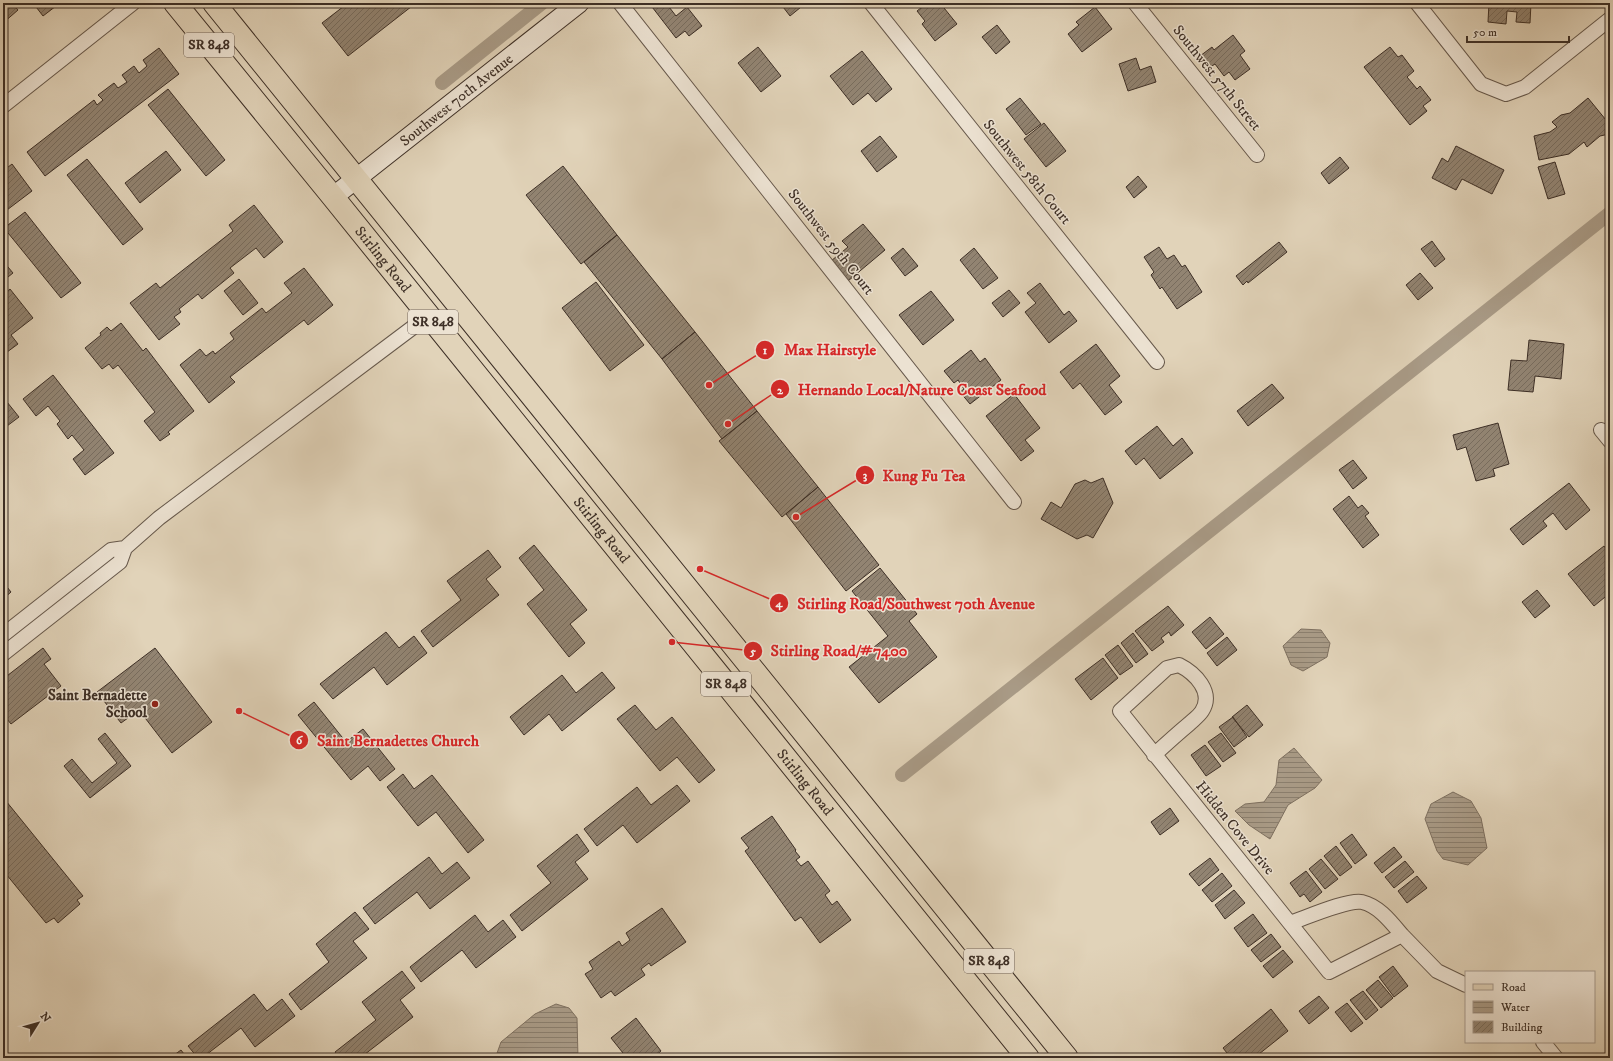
<svg xmlns="http://www.w3.org/2000/svg" width="1613" height="1061" font-family="'IM FELL DW Pica',serif">
  <style>
    .water { fill: url(#water-rules); stroke: #7e7060 }
    .lines { fill: none; stroke-linecap: round; stroke-linejoin: round }
    .canal { stroke: #a99b87; stroke-width: 14 }
    .building { fill: url(#building-hatch); stroke: #3d2f26 }
    .street-casing { stroke: #66584b; stroke-width: 16 }
    .secondary-casing { stroke: #3d2f26; stroke-width: 21 }
    .primary-casing { stroke: #3d2f26; stroke-width: 24 }
    .street { stroke: #ece2d2; stroke-width: 14 }
    .secondary { stroke: #ece2d2; stroke-width: 19 }
    .primary { stroke: #e1d3b9; stroke-width: 22 }
    .poi-dot { fill: #8f2418; stroke: #ece2d2; stroke-width: 1.5 }
    .labels { text-anchor: middle; dominant-baseline: central; stroke-width: 3; stroke-linejoin: round; paint-order: stroke }
    .shield { fill: #ece2d2; stroke: #72655a; stroke-width: 1 }
    .shield-label { font-size: 14px; font-weight: bold; fill: #3d2f26 }
    .street-label { font-size: 15px; fill: #3d2f26; stroke: #ece2d2 }
    .poi-label { font-size: 15px; font-weight: bold; fill: #3d2f26; stroke: #ece2d2; text-anchor: end }
    .leader { fill: none; stroke: #d62828; stroke-width: 1.5 }
    .callout-dot { fill: #d62828; stroke: #ece2d2; stroke-width: 1.5 }
    .mark-label { font-size: 12px; text-anchor: middle; font-weight: bold; fill: #fff }
    .callout-label { font-size: 16px; text-anchor: middle; font-weight: bold; fill: #d62828; stroke: #ece2d2; stroke-width: 3; stroke-linejoin: round; paint-order: stroke }
  </style>
  <defs>
    <pattern id="water-rules" width="6" height="5" patternUnits="userSpaceOnUse"><rect width="6" height="5" fill="#a99b87"/><path d="M0 2.5h6" fill="none" stroke="#8b7f6e"/></pattern>
    <pattern id="building-hatch" width="6" height="6" patternUnits="userSpaceOnUse"><rect width="6" height="6" fill="#928472"/><path d="M-1 1l2-2M0 6l6-6M5 7l2-2" fill="none" stroke="#786c5d"/></pattern>
  </defs>
  <rect width="100%" height="100%" fill="#e1d3b9"/>
  <filter id="stains"><feTurbulence type="fractalNoise" baseFrequency=".005" numOctaves="4"/><feColorMatrix values="0 0 0 0 .2 0 0 0 0 .09 0 0 0 0 .02 0 0 0 .5 -.17"/></filter>
  <radialGradient id="worn" r=".72"><stop offset=".6" stop-color="#630" stop-opacity="0"/><stop offset="1" stop-color="#630" stop-opacity=".3"/></radialGradient>
  <path class="water" d="M 1301,629 L 1321,630 L 1330,643 L 1327,657 L 1303,671 L 1291,665 L 1283,646 Z
    M 1294,748 L 1322,780 L 1315,788 L 1288,805 L 1270,839 L 1249,825 L 1235,811 L 1245,804 L 1264,802 L 1276,785 L 1279,760 Z
    M 1453,792 L 1471,801 L 1481,818 L 1487,848 L 1468,865 L 1443,859 L 1437,851 L 1425,819 L 1431,804 Z
    M 556,1004 L 569,1008 L 577,1018 L 578,1058 L 498,1058 L 496,1056 L 501,1042 L 535,1014 Z"/>
  <g class="lines">
    <path class="canal" d="M 442,83 L 542,3
      M 902,775 L 1610,213"/>
  </g>
  <path class="building" d="M 3,3 L 12,3 L 18,10 L 3,23 Z
    M 33,3 L 60,3 L 43,16 Z
    M 348,3 L 416,3 L 348,56 L 322,23 Z
    M 649,3 L 666,3 L 676,16 L 687,7 L 702,26 L 689,36 L 685,31 L 676,38 Z
    M 780,3 L 806,3 L 790,16 Z
    M 927,3 L 940,3 L 957,24 L 935,41 L 922,24 L 925,21 L 917,11 Z
    M 1489,3 L 1531,3 L 1530,23 L 1516,22 L 1517,12 L 1507,11 L 1506,24 L 1488,22 Z
    M 1095,7 L 1112,29 L 1082,52 L 1068,34 L 1079,25 L 1076,22 Z
    M 997,25 L 1010,42 L 996,54 L 982,37 Z
    M 1233,35 L 1245,51 L 1240,55 L 1250,69 L 1235,80 L 1229,72 L 1224,76 L 1215,64 L 1209,68 L 1200,56 L 1212,47 L 1214,50 Z
    M 758,47 L 781,76 L 761,92 L 738,63 Z
    M 1390,47 L 1398,57 L 1402,55 L 1414,71 L 1407,77 L 1417,89 L 1420,86 L 1431,100 L 1423,106 L 1427,111 L 1410,125 L 1364,67 Z
    M 159,48 L 179,74 L 45,176 L 27,152 L 94,100 L 97,105 L 103,100 L 98,95 L 114,83 L 118,88 L 127,82 L 122,75 L 134,66 L 139,73 L 147,66 L 143,60 Z
    M 862,51 L 892,89 L 876,102 L 868,93 L 853,105 L 830,76 Z
    M 1136,58 L 1140,70 L 1151,66 L 1156,82 L 1128,91 L 1119,64 Z
    M 168,89 L 225,160 L 206,176 L 148,105 Z
    M 1020,98 L 1041,124 L 1026,135 L 1006,109 Z
    M 1588,98 L 1606,120 L 1609,134 L 1600,136 L 1587,147 L 1584,142 L 1569,154 L 1539,160 L 1534,136 L 1550,132 L 1557,127 L 1552,122 L 1561,115 L 1570,113 Z
    M 1044,123 L 1066,151 L 1046,167 L 1024,139 Z
    M 880,136 L 897,157 L 877,172 L 861,151 Z
    M 1456,146 L 1504,170 L 1492,194 L 1462,179 L 1456,190 L 1432,178 L 1442,158 L 1448,162 Z
    M 166,151 L 181,170 L 140,203 L 125,183 Z
    M 1340,157 L 1349,168 L 1329,184 L 1321,173 Z
    M 87,159 L 143,229 L 123,245 L 67,175 Z
    M 1555,162 L 1565,194 L 1548,199 L 1538,167 Z
    M 12,164 L 32,191 L 3,213 L 3,171 Z
    M 563,166 L 617,235 L 581,264 L 526,195 Z
    M 1138,176 L 1147,187 L 1134,198 L 1126,187 Z
    M 254,205 L 283,242 L 264,258 L 256,248 L 230,268 L 234,273 L 202,299 L 198,294 L 179,309 L 181,312 L 174,317 L 180,324 L 159,340 L 130,303 L 156,283 L 160,288 L 233,231 L 229,225 Z
    M 25,212 L 81,283 L 61,298 L 4,228 Z
    M 863,224 L 885,250 L 848,281 L 831,261 L 848,247 L 842,241 Z
    M 617,235 L 695,332 L 662,359 L 584,262 Z
    M 1432,241 L 1445,259 L 1435,267 L 1421,249 Z
    M 1279,242 L 1287,252 L 1248,283 L 1247,281 L 1243,285 L 1236,276 Z
    M 1159,247 L 1167,259 L 1174,255 L 1182,267 L 1185,265 L 1202,292 L 1177,309 L 1162,287 L 1160,289 L 1151,275 L 1154,272 L 1144,257 Z
    M 903,248 L 918,266 L 905,276 L 891,258 Z
    M 974,248 L 998,278 L 983,289 L 960,260 Z
    M 3,261 L 13,273 L 3,281 Z
    M 304,268 L 333,305 L 308,325 L 304,320 L 230,377 L 235,382 L 209,403 L 180,365 L 200,349 L 206,356 L 213,351 L 215,354 L 234,339 L 230,333 L 262,308 L 266,313 L 292,293 L 284,283 Z
    M 1420,273 L 1433,288 L 1418,300 L 1406,285 Z
    M 239,279 L 258,303 L 243,315 L 224,291 Z
    M 596,282 L 644,345 L 610,371 L 562,308 Z
    M 1040,283 L 1064,315 L 1069,311 L 1077,321 L 1049,343 L 1025,312 L 1036,303 L 1027,293 Z
    M 10,289 L 33,318 L 11,335 L 18,344 L 3,355 L 3,295 Z
    M 1009,290 L 1020,303 L 1003,317 L 992,303 Z
    M 931,291 L 954,320 L 923,345 L 899,315 Z
    M 121,323 L 143,351 L 146,348 L 194,411 L 168,432 L 170,434 L 160,441 L 144,421 L 155,412 L 118,365 L 113,369 L 109,364 L 102,369 L 85,348 L 101,335 L 100,333 L 107,327 L 111,331 Z
    M 695,332 L 757,411 L 722,439 L 662,359 Z
    M 1529,340 L 1564,344 L 1561,379 L 1535,376 L 1533,392 L 1508,390 L 1511,360 L 1527,361 Z
    M 1096,344 L 1120,376 L 1109,385 L 1122,402 L 1105,415 L 1080,383 L 1073,389 L 1060,372 Z
    M 971,350 L 980,362 L 985,358 L 1001,380 L 970,404 L 960,392 L 964,389 L 958,380 L 954,383 L 944,371 Z
    M 53,375 L 114,453 L 85,475 L 73,459 L 84,450 L 72,435 L 68,439 L 57,424 L 60,421 L 48,406 L 36,416 L 23,399 Z
    M 1272,384 L 1284,398 L 1248,426 L 1237,411 Z
    M 1014,394 L 1040,428 L 1025,440 L 1034,451 L 1021,461 L 986,416 Z
    M 3,397 L 19,417 L 3,429 Z
    M 757,411 L 818,487 L 782,517 L 719,441 Z
    M 1498,423 L 1509,464 L 1493,469 L 1495,476 L 1476,481 L 1466,447 L 1457,450 L 1453,435 Z
    M 1157,426 L 1173,446 L 1182,438 L 1193,453 L 1160,479 L 1144,458 L 1136,465 L 1125,451 Z
    M 1353,460 L 1367,478 L 1353,489 L 1339,470 Z
    M 1103,478 L 1113,503 L 1093,538 L 1087,535 L 1077,539 L 1041,519 L 1051,502 L 1061,508 L 1075,484 L 1085,480 L 1091,483 Z
    M 1569,483 L 1590,510 L 1566,530 L 1553,513 L 1543,521 L 1547,526 L 1523,545 L 1510,529 Z
    M 818,487 L 879,565 L 846,591 L 786,514 Z
    M 1349,496 L 1358,508 L 1362,505 L 1369,513 L 1365,516 L 1379,535 L 1363,548 L 1333,509 Z
    M 534,545 L 587,610 L 570,624 L 585,643 L 569,657 L 527,604 L 544,590 L 519,558 Z
    M 1604,546 L 1610,554 L 1610,564 L 1608,566 L 1610,569 L 1610,593 L 1594,606 L 1568,574 Z
    M 488,550 L 501,567 L 486,579 L 499,595 L 433,647 L 421,631 L 461,600 L 447,581 Z
    M 880,568 L 917,614 L 909,621 L 937,657 L 879,703 L 849,667 L 888,636 L 852,591 Z
    M 3,582 L 11,592 L 3,599 Z
    M 1537,590 L 1550,606 L 1535,618 L 1522,602 Z
    M 1168,606 L 1184,625 L 1171,636 L 1169,632 L 1161,638 L 1164,642 L 1152,651 L 1135,631 Z
    M 1210,617 L 1224,634 L 1206,649 L 1192,632 Z
    M 386,632 L 399,648 L 414,636 L 427,653 L 387,685 L 374,667 L 333,699 L 320,684 Z
    M 1133,633 L 1148,654 L 1136,663 L 1121,643 Z
    M 1227,637 L 1237,650 L 1217,666 L 1207,653 Z
    M 1118,645 L 1133,666 L 1120,675 L 1105,655 Z
    M 43,648 L 51,659 L 44,664 L 61,686 L 11,724 L 3,714 L 3,679 Z
    M 155,648 L 212,722 L 172,753 L 139,710 L 121,723 L 97,692 Z
    M 1103,658 L 1118,678 L 1091,700 L 1075,679 Z
    M 602,672 L 615,688 L 562,731 L 549,714 L 524,735 L 510,717 L 562,675 L 576,693 Z
    M 314,702 L 346,742 L 363,729 L 395,769 L 380,781 L 368,766 L 351,780 L 298,715 Z
    M 635,705 L 656,730 L 672,717 L 715,770 L 699,783 L 677,757 L 660,771 L 617,719 Z
    M 1247,705 L 1263,725 L 1249,737 L 1232,717 Z
    M 1233,717 L 1247,737 L 1234,747 L 1219,727 Z
    M 105,733 L 131,766 L 90,798 L 64,766 L 72,759 L 92,783 L 117,763 L 98,739 Z
    M 1221,733 L 1236,753 L 1223,762 L 1208,742 Z
    M 1205,745 L 1221,766 L 1206,776 L 1191,755 Z
    M 403,774 L 414,789 L 432,775 L 484,840 L 468,853 L 436,812 L 418,826 L 387,787 Z
    M 677,785 L 690,801 L 637,843 L 623,825 L 597,846 L 584,829 L 637,787 L 651,805 Z
    M 6,801 L 83,896 L 77,900 L 80,904 L 58,923 L 54,918 L 46,923 L 6,874 L 3,876 L 3,803 Z
    M 1170,808 L 1179,821 L 1160,835 L 1151,822 Z
    M 772,816 L 796,850 L 795,851 L 800,857 L 796,860 L 801,866 L 808,861 L 830,891 L 825,895 L 832,905 L 837,901 L 851,920 L 820,943 L 801,917 L 795,921 L 745,851 L 749,848 L 741,838 Z
    M 577,834 L 589,851 L 575,862 L 588,879 L 522,931 L 510,915 L 551,883 L 537,866 Z
    M 1352,834 L 1367,855 L 1355,864 L 1340,843 Z
    M 1336,846 L 1352,867 L 1340,876 L 1324,856 Z
    M 1394,847 L 1402,857 L 1382,873 L 1374,863 Z
    M 429,857 L 442,874 L 457,862 L 470,878 L 430,909 L 417,892 L 375,924 L 363,908 Z
    M 1210,858 L 1219,870 L 1199,886 L 1189,874 Z
    M 1321,859 L 1338,879 L 1325,889 L 1309,869 Z
    M 1405,861 L 1414,872 L 1394,888 L 1385,877 Z
    M 1306,871 L 1322,892 L 1310,902 L 1304,894 L 1300,897 L 1290,883 Z
    M 1222,873 L 1232,886 L 1212,902 L 1202,890 Z
    M 1417,876 L 1427,888 L 1407,903 L 1398,891 Z
    M 1234,890 L 1245,903 L 1225,919 L 1215,905 Z
    M 662,908 L 686,942 L 651,966 L 649,963 L 641,969 L 645,975 L 615,996 L 611,991 L 601,998 L 585,974 L 593,969 L 589,962 L 619,941 L 622,946 L 630,940 L 626,933 Z
    M 355,912 L 369,929 L 353,941 L 367,958 L 301,1010 L 289,994 L 329,962 L 316,944 Z
    M 1253,914 L 1267,933 L 1248,947 L 1234,928 Z
    M 475,915 L 488,932 L 503,920 L 516,937 L 476,968 L 462,950 L 421,982 L 410,967 Z
    M 1271,934 L 1281,947 L 1261,962 L 1251,950 Z
    M 1283,950 L 1293,962 L 1273,978 L 1263,966 Z
    M 1393,966 L 1408,986 L 1394,997 L 1379,977 Z
    M 402,971 L 415,988 L 400,1000 L 413,1017 L 360,1058 L 339,1058 L 335,1052 L 376,1020 L 362,1002 Z
    M 1378,980 L 1393,998 L 1381,1008 L 1366,990 Z
    M 1363,991 L 1378,1010 L 1366,1020 L 1350,1000 Z
    M 254,994 L 267,1011 L 282,999 L 295,1016 L 255,1047 L 241,1028 L 202,1058 L 198,1058 L 188,1046 Z
    M 1319,996 L 1329,1008 L 1309,1024 L 1299,1011 Z
    M 1347,1003 L 1363,1023 L 1351,1032 L 1335,1012 Z
    M 1271,1009 L 1288,1031 L 1254,1058 L 1231,1058 L 1223,1048 Z
    M 636,1018 L 661,1051 L 654,1057 L 654,1058 L 627,1058 L 611,1038 Z
    M 181,1050 L 187,1058 L 170,1058 Z"/>
  <g class="lines">
    <defs>
      <path id="street" d="M 620,3 L 1014,502
        M 871,3 L 1157,362
        M 1135,3 L 1257,155
        M 1417,3 L 1481,84 L 1506,94 L 1525,87 L 1610,19
        M 3,106 L 133,3
        M 1601,430 L 1610,441
        M 125,548 L 159,518 L 428,316
        M 3,635 L 111,550 L 125,548 L 120,562 L 3,654
        M 1154,755 C 1166,744 1177,734 1189,724 C 1193,720 1199,716 1202,711 C 1214,692 1195,673 1179,665 L 1167,668 L 1120,711 L 1329,972 L 1402,935 L 1437,971 L 1466,985
        M 1290,923 C 1305,918 1348,899 1362,902 C 1379,906 1391,922 1402,935
        M 1543,1042 L 1556,1058"/>
      <g id="secondary">
        <path id="s1" d="M 333,197 L 579,3"/>
      </g>
      <g id="primary">
        <path id="s2" d="M 175,3 L 333,197 L 1028,1058"/>
        <path d="M 214,3 L 1067,1058"/>
      </g>
    </defs>
    <use href="#street" class="street-casing"/>
    <use href="#secondary" class="secondary-casing"/>
    <use href="#primary" class="primary-casing"/>
    <use href="#street" class="street"/>
    <use href="#secondary" class="secondary"/>
    <use href="#primary" class="primary"/>
  </g>
  <circle class="poi-dot" cx="155" cy="704" r="4"/>
  <g class="labels">
    <g class="shield">
      <rect x="184" y="33" width="50" height="24" rx="3"/>
      <rect x="408" y="310" width="50" height="24" rx="3"/>
      <rect x="701" y="672" width="50" height="24" rx="3"/>
      <rect x="964" y="949" width="50" height="24" rx="3"/>
    </g>
    <g class="shield-label">
      <text x="209" y="45">SR 848</text>
      <text x="433" y="322">SR 848</text>
      <text x="726" y="684">SR 848</text>
      <text x="989" y="961">SR 848</text>
    </g>
    <g class="street-label">
      <text transform="translate(1217 78) rotate(51)">Southwest 57th Street</text>
      <text stroke="none"><textPath href="#s1" startOffset="157">Southwest 70th Avenue</textPath></text>
      <text transform="translate(1027 172) rotate(51)">Southwest 58th Court</text>
      <text transform="translate(831 242) rotate(52)">Southwest 59th Court</text>
      <text stroke="none"><textPath href="#s2" startOffset="330">Stirling Road</textPath></text>
      <text stroke="none"><textPath href="#s2" startOffset="678">Stirling Road</textPath></text>
      <text stroke="none"><textPath href="#s2" startOffset="1002">Stirling Road</textPath></text>
      <text transform="translate(1235 828) rotate(51)">Hidden Cove Drive</text>
    </g>
    <g class="poi-label">
      <text x="147" y="695">Saint Bernadette<tspan x="147" dy="17">School</tspan></text>
    </g>
  </g>
  <path class="leader" d="M709 385L765 350M728 424L780 389M796 517L865 475M700 569L779 603M672 642L753 651M239 711L299 740"/>
  <g class="callout-dot">
    <circle cx="709" cy="385" r="4"/>
    <circle cx="728" cy="424" r="4"/>
    <circle cx="796" cy="517" r="4"/>
    <circle cx="700" cy="569" r="4"/>
    <circle cx="672" cy="642" r="4"/>
    <circle cx="239" cy="711" r="4"/>
    <circle cx="765" cy="350" r="10"/>
    <circle cx="780" cy="389" r="10"/>
    <circle cx="865" cy="475" r="10"/>
    <circle cx="779" cy="603" r="10"/>
    <circle cx="753" cy="651" r="10"/>
    <circle cx="299" cy="740" r="10"/>
  </g>
  <g class="mark-label">
    <text x="765" y="354">1</text>
    <text x="780" y="394">2</text>
    <text x="865" y="479">3</text>
    <text x="779" y="607">4</text>
    <text x="753" y="655">5</text>
    <text x="299" y="744">6</text>
  </g>
  <g class="callout-label">
    <text x="830" y="355">Max Hairstyle</text>
    <text x="922" y="395">Hernando Local/Nature Coast Seafood</text>
    <text x="924" y="481">Kung Fu Tea</text>
    <text x="916" y="609">Stirling Road/Southwest 70th Avenue</text>
    <text x="839" y="656">Stirling Road/#7400</text>
    <text x="398" y="746">Saint Bernadettes Church</text>
  </g>
  <rect width="1613" height="1061" fill="none" stroke="#e1d3b9" stroke-width="16"/>
  <rect x="4" y="4" width="1605" height="1053" fill="none" stroke="#3d2f26" stroke-width="2"/>
  <rect x="8" y="8" width="1597" height="1045" fill="none" stroke="#3d2f26"/>
  <rect x="1465" y="971" width="130" height="72" fill="#ece2d2" stroke="#a69a8d"/>
  <rect x="1473" y="984" width="20" height="6" fill="#e1d3b9" stroke="#a69a8d"/>
  <text x="1501" y="991" font-size="12" fill="#3d2f26">Road</text>
  <rect x="1473" y="1001" width="20" height="12" fill="url(#water-rules)" stroke="#a69a8d"/>
  <text x="1501" y="1011" font-size="12" fill="#3d2f26">Water</text>
  <rect x="1473" y="1021" width="20" height="12" fill="url(#building-hatch)" stroke="#a69a8d"/>
  <text x="1501" y="1031" font-size="12" fill="#3d2f26">Building</text>
  <g transform="translate(38 1023) rotate(53)" stroke="#ece2d2" stroke-width="3" paint-order="stroke">
  <path d="M0-3L7 15L0 10L-7 15Z" fill="#3d2f26"/>
  <text y="-6" font-size="11" font-weight="bold" text-anchor="middle" fill="#3d2f26">N</text>
  </g>
  <path d="M1467 36v6h102v-6" fill="none" stroke="#3d2f26" stroke-width="2"/>
  <text x="1473" y="36" font-size="12" fill="#3d2f26" stroke="#ece2d2" stroke-width="3" paint-order="stroke">50 m</text>
  <rect width="100%" height="100%" filter="url(#stains)"/>
  <rect width="100%" height="100%" fill="url(#worn)"/>
</svg>
